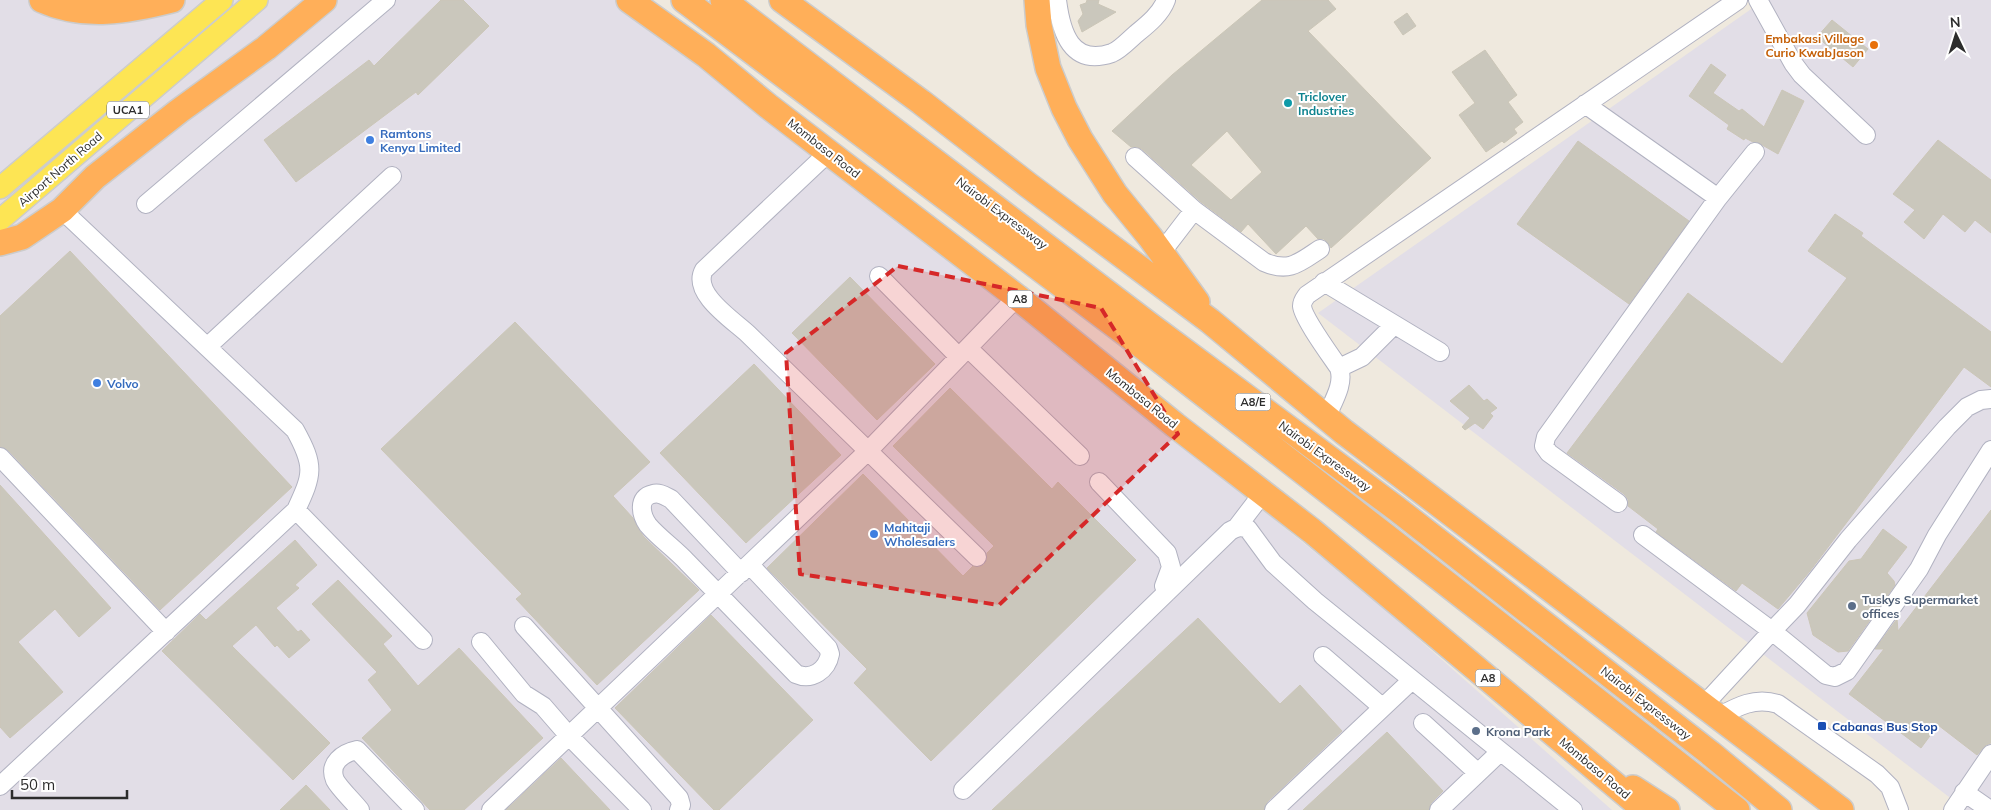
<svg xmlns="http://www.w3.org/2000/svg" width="1991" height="810" font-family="Mulish,sans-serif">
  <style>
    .industrial { fill: #e2dee7 }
    .building { fill: #cac7bc; stroke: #cbc6b7; fill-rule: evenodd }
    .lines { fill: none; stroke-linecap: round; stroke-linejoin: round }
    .minor-casing { stroke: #b1b2c1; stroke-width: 20 }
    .major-casing { stroke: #ccc; stroke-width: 24 }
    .highway-casing { stroke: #ccc; stroke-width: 28 }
    .minor { stroke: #fff; stroke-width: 18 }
    .major { stroke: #fde554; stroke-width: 21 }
    .highway { stroke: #ffaf59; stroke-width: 25 }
    .marked { fill: #d62828; fill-opacity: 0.2; stroke: #d62828; stroke-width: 4; stroke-dasharray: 10 6; stroke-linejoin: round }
    .food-dot { fill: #e8710a; stroke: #fff; stroke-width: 2 }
    .culture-dot { fill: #0f9aa8; stroke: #fff; stroke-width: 2 }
    .shop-dot { fill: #3f7fe0; stroke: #fff; stroke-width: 2 }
    .service-dot { fill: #5c6f8a; stroke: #fff; stroke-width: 2 }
    .transit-dot { fill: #1a4fb4; stroke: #fff; stroke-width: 2 }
    .labels { text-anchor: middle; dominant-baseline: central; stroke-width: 4; stroke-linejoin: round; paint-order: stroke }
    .shield { fill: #fff; stroke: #6b6b6b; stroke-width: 1 }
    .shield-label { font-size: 11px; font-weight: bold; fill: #2c2c2c }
    .food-label { font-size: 12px; font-weight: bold; fill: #c56008; stroke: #fff; text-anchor: end }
    .culture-label { font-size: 12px; font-weight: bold; fill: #0d838f; stroke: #fff; text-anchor: start }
    .shop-label { font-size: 12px; font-weight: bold; fill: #366cbe; stroke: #fff; text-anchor: start }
    .street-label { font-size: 12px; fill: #2c2c2c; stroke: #fff }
    .service-label { font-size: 12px; font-weight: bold; fill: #4e5e75; stroke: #fff; text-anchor: start }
    .transit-label { font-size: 12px; font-weight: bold; fill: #164399; stroke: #fff; text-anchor: start }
  </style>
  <rect width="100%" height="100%" fill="#efe9de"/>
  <path class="industrial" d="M 0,0 L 622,0 L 705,61 L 1372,598 L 1612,810 L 0,810 Z
    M 1764,0 L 1991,0 L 1991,810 L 1966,810 L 1318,313 Z"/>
  <path class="building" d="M 441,0 L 463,0 L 489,26 L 418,95 L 416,92 L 296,182 L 264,140 L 369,60 L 374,66 Z
    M 1087,0 L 1099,0 L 1098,4 L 1116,12 L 1082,32 L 1078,21 L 1083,14 L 1080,5 L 1086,3 Z
    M 1262,0 L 1328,0 L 1336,9 L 1308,31 L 1431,158 L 1331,248 L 1328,243 L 1324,239 L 1318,239 L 1306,226 L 1276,254 L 1248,224 L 1241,232 L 1201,202 L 1142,149 L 1137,147 L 1131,147 L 1112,131 L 1172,75 ZM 1227,131 L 1262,172 L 1231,200 L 1191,165 Z
    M 1407,13 L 1416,26 L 1403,35 L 1394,22 Z
    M 1832,20 L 1868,49 L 1853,67 L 1817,37 Z
    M 1485,50 L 1517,95 L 1508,102 L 1523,122 L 1514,129 L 1517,133 L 1504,143 L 1502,141 L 1486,152 L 1459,115 L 1475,103 L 1452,72 Z
    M 1711,64 L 1726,75 L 1713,93 L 1739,111 L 1742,109 L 1764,127 L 1782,90 L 1804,101 L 1778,154 L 1757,142 L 1753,142 L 1745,138 L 1744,140 L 1727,129 L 1729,125 L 1689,96 Z
    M 1938,140 L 1991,180 L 1991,233 L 1975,220 L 1965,232 L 1943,214 L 1924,239 L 1904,222 L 1915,210 L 1893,194 Z
    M 1578,141 L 1689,221 L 1629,304 L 1517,224 Z
    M 1835,214 L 1863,233 L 1861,236 L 1991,332 L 1991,387 L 1964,367 L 1810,571 L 1778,609 L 1742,583 L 1736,591 L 1656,532 L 1658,529 L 1628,506 L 1628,499 L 1624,494 L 1567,453 L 1688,293 L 1782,364 L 1847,278 L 1808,251 Z
    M 70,251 L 292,487 L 160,610 L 8,450 L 0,447 L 0,316 Z
    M 850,277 L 935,364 L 877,420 L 792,333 Z
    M 515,322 L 650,462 L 613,496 L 633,518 L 639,530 L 644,537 L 699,590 L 597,685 L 516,599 L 522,594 L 381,449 Z
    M 754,364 L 841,455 L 746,543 L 660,453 Z
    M 1469,385 L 1484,401 L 1487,399 L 1497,408 L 1490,413 L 1493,416 L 1483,429 L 1475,423 L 1465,430 L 1462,427 L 1470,418 L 1450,401 Z
    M 950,388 L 1052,489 L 1058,482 L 1136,560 L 931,761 L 854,683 L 867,669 L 767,568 L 863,474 L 963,576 L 973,566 L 979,567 L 984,565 L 987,559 L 987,553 L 994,546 L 893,446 Z
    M 0,485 L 111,608 L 79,637 L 55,609 L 18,642 L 63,692 L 10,738 L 0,727 Z
    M 1991,510 L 1991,743 L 1986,745 L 1977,755 L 1938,725 L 1921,748 L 1849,694 L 1884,649 L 1875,649 L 1897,619 L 1898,631 Z
    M 1883,529 L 1907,547 L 1887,573 L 1894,581 L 1895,585 L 1848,651 L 1838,652 L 1813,635 L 1807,613 L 1849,561 L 1861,559 Z
    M 295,540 L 317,565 L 295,585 L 299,588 L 276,608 L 298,632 L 301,630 L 310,640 L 289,658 L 277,645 L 275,647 L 256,625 L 232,646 L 330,743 L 293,780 L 162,651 L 200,614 L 206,620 Z
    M 338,580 L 392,636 L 383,644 L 418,686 L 459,648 L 543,738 L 464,810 L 430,810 L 362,738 L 392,710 L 368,680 L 377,672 L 312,604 Z
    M 711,615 L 813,720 L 719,810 L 714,810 L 615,708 Z
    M 1198,618 L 1280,704 L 1300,685 L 1342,731 L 1267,802 L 1264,810 L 992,810 Z
    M 1387,732 L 1443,791 L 1431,803 L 1429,810 L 1303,810 Z
    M 561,758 L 610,810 L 506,810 Z
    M 306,785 L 330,810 L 280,810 Z"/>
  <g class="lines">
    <defs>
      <path id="minor" d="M 1057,0 C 1061,32 1071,67 1112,53 C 1120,50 1129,40 1136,34 C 1147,25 1161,14 1166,0
        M 1758,0 L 1793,63 L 1802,75 L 1866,135
        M 1585,104 L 1718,198
        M 829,152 L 704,270 C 691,293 733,320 748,334 L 977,557
        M 1135,157 L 1194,210 L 1264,262 C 1289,273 1299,263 1320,249
        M 146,204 L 386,0
        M 1161,253 L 1194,210
        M 879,276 L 959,357
        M 1324,282 L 1440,352
        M 207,347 L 392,176
        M 968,348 L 1080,456
        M 1339,368 L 1362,357 L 1394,325
        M 1991,399 L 1981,400 L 1967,407 L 1947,427 L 1848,540 L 1797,605 L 1772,631 L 1826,675 L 1835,677 L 1847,671 L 1919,569 L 1937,535 L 1991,450
        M 1326,418 C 1332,403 1345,384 1339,368 C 1331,356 1303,318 1302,306 C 1302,301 1305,298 1307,295 L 1738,0
        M 0,457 L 166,632
        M 1099,482 L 1167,553 L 1171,567 L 1164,586 L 1167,592
        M 1618,503 L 1549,453 L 1544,446 L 1546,437 L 1718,198 L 1755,152
        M 296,510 L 423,640
        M 1237,527 L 1263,493
        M 1643,535 L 1772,631 L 1703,706
        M 741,573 L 671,499 C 665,496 659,492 653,494 C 637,497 641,515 648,525 C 659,538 675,549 687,562 C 723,599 760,637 796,674 C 812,681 827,670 830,654 L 828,648 L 750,565
        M 524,626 L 679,798 L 681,805 L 679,810
        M 481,642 L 524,694 L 543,706 L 569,736 L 642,810
        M 1323,656 L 1382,707
        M 1718,717 C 1738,706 1755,697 1778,704 L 1877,774 L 1890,787 L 1899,810
        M 1423,723 L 1478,773
        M 0,786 L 296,510 C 313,474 315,466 295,430 L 62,210
        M 963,790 L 1230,531 C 1237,527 1241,526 1248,529 L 1273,563 L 1315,601 L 1573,810
        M 1964,792 L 1990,810
        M 360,810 C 354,802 339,788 335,780 C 328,763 343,753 357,750 L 415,810
        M 491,810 L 869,450 L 1017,297
        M 1274,810 L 1412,680
        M 1439,810 L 1500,752
        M 1953,810 L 1991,754"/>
      <path id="major" d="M 0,188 L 222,0
        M 0,220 L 257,0"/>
      <path id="highway" d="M 42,0 C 84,19 129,11 172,0
        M 629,0 L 706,55 L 768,106 L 1017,297 L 1175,425 L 1312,531 L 1645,810
        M 684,0 L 1124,332 L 1737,810
        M 723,0 L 1148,324 L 1397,509 L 1710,753 L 1779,810
        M 782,0 L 921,102 L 1028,185 L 1210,321 L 1344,432 L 1841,810
        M 1037,0 L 1039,25 L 1048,68 L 1064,108 L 1080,139 L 1115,194 L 1150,237 L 1197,302
        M 0,243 L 22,237 L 62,210 L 95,177 L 179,111 L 266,48 L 324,0
        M 1633,788 L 1667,810"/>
    </defs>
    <use href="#minor" class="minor-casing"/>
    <use href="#major" class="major-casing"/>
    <use href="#highway" class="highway-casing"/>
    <use href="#minor" class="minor"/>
    <use href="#major" class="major"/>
    <use href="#highway" class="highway"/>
  </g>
  <path class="marked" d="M 898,266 L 1101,308 L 1178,434 L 999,605 L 800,574 L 786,353 Z"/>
  <circle class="food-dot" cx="1874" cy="45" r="5"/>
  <circle class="culture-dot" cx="1288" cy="103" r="5"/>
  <g class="shop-dot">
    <circle cx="370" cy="140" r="5"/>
    <circle cx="97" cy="383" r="5"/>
    <circle cx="874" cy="534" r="5"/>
  </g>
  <g class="service-dot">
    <circle cx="1852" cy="606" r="5"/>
    <circle cx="1476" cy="731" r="5"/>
  </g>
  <rect class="transit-dot" x="1817" y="721" width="10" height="10" rx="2.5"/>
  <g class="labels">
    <g class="shield">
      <rect x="107" y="101.5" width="42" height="17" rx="4"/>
      <rect x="1007.5" y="290.5" width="25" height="17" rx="4"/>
      <rect x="1235.5" y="393.5" width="35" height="17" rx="4"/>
      <rect x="1475.5" y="669.5" width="25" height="17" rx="4"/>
    </g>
    <g class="shield-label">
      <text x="128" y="110">UCA1</text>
      <text x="1020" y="299">A8</text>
      <text x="1253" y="402">A8/E</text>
      <text x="1488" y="678">A8</text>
    </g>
    <g class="food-label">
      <text x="1864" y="38">Embakasi Village<tspan x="1864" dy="14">Curio KwabJason</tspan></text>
    </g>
    <g class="culture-label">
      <text x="1298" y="96">Triclover<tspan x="1298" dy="14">Industries</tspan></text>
    </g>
    <g class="shop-label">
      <text x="380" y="133">Ramtons<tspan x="380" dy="14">Kenya Limited</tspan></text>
      <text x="107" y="383">Volvo</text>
      <text x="884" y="527">Mahitaji<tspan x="884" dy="14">Wholesalers</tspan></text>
    </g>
    <g class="street-label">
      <text transform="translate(824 148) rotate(38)">Mombasa Road</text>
      <text transform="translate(60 169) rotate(-41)">Airport North Road</text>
      <text transform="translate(1002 213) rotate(37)">Nairobi Expressway</text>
      <text transform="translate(1142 398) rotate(39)">Mombasa Road</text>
      <text transform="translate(1325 456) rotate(36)">Nairobi Expressway</text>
      <text transform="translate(1646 703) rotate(38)">Nairobi Expressway</text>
      <text transform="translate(1595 768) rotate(40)">Mombasa Road</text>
    </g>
    <g class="service-label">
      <text x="1862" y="599">Tuskys Supermarket<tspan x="1862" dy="14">offices</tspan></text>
      <text x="1486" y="731">Krona Park</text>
    </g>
    <g class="transit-label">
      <text x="1832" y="726">Cabanas Bus Stop</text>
    </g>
  </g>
  <g transform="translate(1956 35) rotate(356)" stroke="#ffffff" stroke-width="4" paint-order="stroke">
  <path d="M0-4L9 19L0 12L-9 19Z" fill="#2c2c2c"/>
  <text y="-8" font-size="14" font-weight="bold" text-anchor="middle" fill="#2c2c2c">N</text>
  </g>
  <path d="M12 790v8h115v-8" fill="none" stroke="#2c2c2c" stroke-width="2.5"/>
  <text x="20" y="790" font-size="15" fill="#2c2c2c" stroke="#ffffff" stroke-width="4" paint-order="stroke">50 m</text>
</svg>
